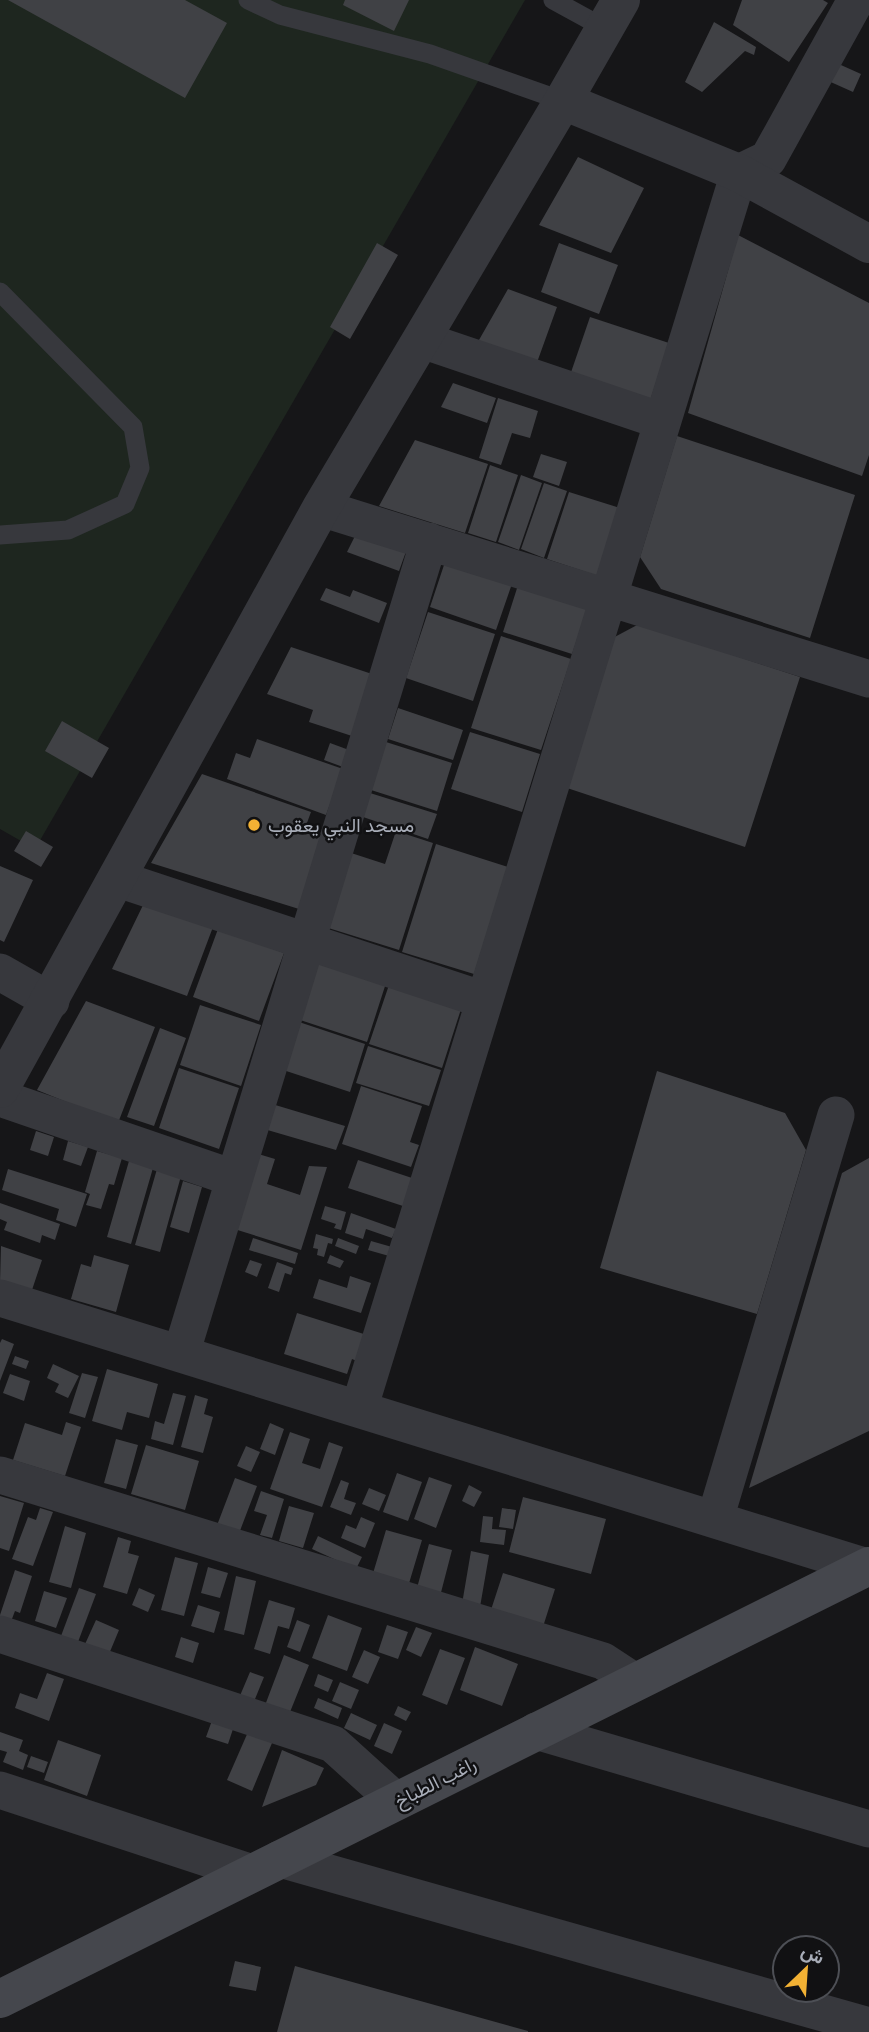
<svg xmlns="http://www.w3.org/2000/svg" width="869" height="2032" font-family="Ubuntu,Vazirmatn,sans-serif">
  <style>
    .green { fill: #1e261f }
    .building { fill: #404145 }
    .lines { fill: none; stroke-linecap: round; stroke-linejoin: round }
    .service { stroke: #37383d; stroke-width: 19 }
    .minor { stroke: #37383d; stroke-width: 37 }
    .tertiary { stroke: #37383d; stroke-width: 38 }
    .secondary { stroke: #45474d; stroke-width: 38 }
    .poi-dot { fill: #f2b134; stroke: #111113; stroke-width: 2.5 }
    .labels { text-anchor: middle; dominant-baseline: central; stroke-width: 5; stroke-linejoin: round; paint-order: stroke }
    .poi-label { font-size: 19px; fill: #a8adb8; stroke: #111113; text-anchor: start }
    .street-label { font-size: 19px; fill: #a8adb8; stroke: #111113 }
  </style>
  <rect width="100%" height="100%" fill="#161618"/>
  <path class="green" d="M 0,0 L 525,0 L 35,849 L 0,829 Z"/>
  <path class="building" d="M 8,0 L 185,0 L 227,23 L 185,98 Z
    M 345,0 L 409,0 L 394,31 L 343,5 Z
    M 742,0 L 823,0 L 828,3 L 789,62 L 733,25 Z
    M 714,22 L 756,47 L 754,55 L 745,51 L 702,92 L 685,82 Z
    M 832,61 L 861,74 L 853,92 L 824,79 Z
    M 578,157 L 644,188 L 611,253 L 539,225 Z
    M 738,235 L 869,303 L 869,455 L 862,476 L 688,413 Z
    M 377,243 L 398,255 L 350,339 L 330,327 Z
    M 559,243 L 618,265 L 599,314 L 541,292 Z
    M 508,289 L 557,307 L 535,368 L 475,347 Z
    M 590,317 L 669,343 L 648,407 L 568,381 Z
    M 453,383 L 496,398 L 487,423 L 441,407 Z
    M 498,398 L 538,411 L 530,438 L 512,433 L 501,465 L 479,458 Z
    M 677,436 L 855,495 L 810,638 L 661,589 L 640,557 Z
    M 415,440 L 488,464 L 465,533 L 379,506 Z
    M 541,454 L 567,462 L 559,486 L 533,477 Z
    M 490,465 L 518,475 L 496,542 L 468,533 Z
    M 521,475 L 542,483 L 519,550 L 498,542 Z
    M 544,483 L 567,491 L 544,558 L 521,549 Z
    M 569,492 L 620,508 L 598,576 L 547,559 Z
    M 359,528 L 408,546 L 399,571 L 347,552 Z
    M 447,556 L 514,578 L 496,630 L 430,607 Z
    M 519,582 L 589,604 L 572,654 L 503,632 Z
    M 326,588 L 350,597 L 353,590 L 387,603 L 379,623 L 320,600 Z
    M 428,612 L 495,634 L 473,701 L 406,678 Z
    M 639,624 L 800,677 L 745,847 L 561,786 L 609,640 Z
    M 501,636 L 571,659 L 541,750 L 471,728 Z
    M 291,647 L 372,674 L 352,736 L 309,722 L 313,710 L 267,694 Z
    M 398,708 L 463,730 L 453,760 L 388,739 Z
    M 62,721 L 109,748 L 92,778 L 45,751 Z
    M 470,732 L 540,754 L 522,812 L 451,789 Z
    M 257,739 L 343,769 L 326,815 L 227,779 L 236,753 L 250,758 Z
    M 386,742 L 452,763 L 437,811 L 371,790 Z
    M 330,743 L 349,750 L 343,767 L 324,760 Z
    M 202,774 L 311,812 L 304,831 L 323,838 L 299,909 L 151,863 Z
    M 370,793 L 437,814 L 428,839 L 363,817 Z
    M 26,831 L 53,847 L 41,867 L 14,851 Z
    M 396,831 L 433,843 L 399,950 L 322,926 L 345,851 L 385,864 Z
    M 436,844 L 508,867 L 474,974 L 402,952 Z
    M 0,866 L 33,880 L 4,942 L 0,940 Z
    M 145,901 L 213,927 L 187,996 L 112,969 Z
    M 218,929 L 284,953 L 259,1021 L 193,997 Z
    M 312,955 L 387,980 L 367,1042 L 291,1017 Z
    M 390,982 L 462,1006 L 442,1068 L 369,1044 Z
    M 86,1001 L 155,1027 L 118,1123 L 37,1090 Z
    M 200,1005 L 261,1025 L 241,1086 L 180,1065 Z
    M 290,1019 L 365,1044 L 350,1092 L 274,1067 Z
    M 160,1028 L 186,1038 L 154,1126 L 127,1117 Z
    M 368,1046 L 441,1070 L 429,1106 L 356,1083 Z
    M 179,1068 L 239,1088 L 219,1149 L 159,1128 Z
    M 657,1071 L 785,1113 L 806,1150 L 757,1314 L 600,1268 Z
    M 361,1086 L 422,1106 L 410,1142 L 419,1145 L 411,1167 L 342,1144 Z
    M 272,1104 L 345,1126 L 336,1150 L 264,1129 Z
    M 36,1131 L 54,1137 L 48,1156 L 30,1150 Z
    M 68,1141 L 88,1147 L 81,1166 L 63,1160 Z
    M 97,1151 L 122,1158 L 114,1185 L 109,1184 L 101,1209 L 86,1205 L 90,1194 L 85,1192 Z
    M 255,1153 L 275,1159 L 267,1184 L 300,1195 L 309,1166 L 327,1167 L 301,1250 L 231,1228 Z
    M 869,1158 L 869,1431 L 749,1488 L 842,1173 Z
    M 358,1160 L 415,1179 L 406,1207 L 348,1188 Z
    M 129,1161 L 153,1168 L 131,1244 L 107,1237 Z
    M 8,1169 L 87,1194 L 76,1227 L 56,1220 L 59,1209 L 2,1190 Z
    M 157,1169 L 181,1176 L 160,1252 L 135,1245 Z
    M 183,1181 L 202,1187 L 189,1233 L 170,1227 Z
    M 0,1203 L 60,1224 L 55,1240 L 42,1235 L 40,1243 L 4,1230 L 7,1222 L 0,1219 Z
    M 325,1206 L 346,1212 L 341,1230 L 334,1228 L 336,1224 L 321,1219 Z
    M 351,1213 L 396,1229 L 392,1238 L 366,1229 L 363,1239 L 345,1233 Z
    M 316,1234 L 333,1239 L 332,1244 L 328,1243 L 324,1257 L 317,1255 L 318,1249 L 313,1248 Z
    M 253,1238 L 298,1253 L 295,1264 L 249,1250 Z
    M 338,1238 L 359,1246 L 356,1254 L 335,1246 Z
    M 371,1241 L 392,1247 L 389,1256 L 368,1250 Z
    M 1,1246 L 42,1260 L 31,1293 L 0,1283 Z
    M 94,1255 L 129,1265 L 116,1312 L 71,1299 L 81,1264 L 91,1267 Z
    M 330,1255 L 344,1261 L 340,1268 L 327,1263 Z
    M 250,1260 L 262,1264 L 257,1277 L 245,1272 Z
    M 277,1262 L 293,1268 L 291,1275 L 285,1273 L 279,1292 L 268,1288 Z
    M 350,1276 L 371,1283 L 361,1313 L 313,1298 L 319,1279 L 347,1288 Z
    M 297,1313 L 367,1335 L 359,1362 L 352,1359 L 347,1374 L 284,1354 Z
    M 2,1339 L 14,1344 L 0,1381 L 0,1343 Z
    M 15,1356 L 29,1361 L 26,1369 L 12,1364 Z
    M 53,1364 L 79,1376 L 68,1398 L 55,1392 L 59,1384 L 47,1378 Z
    M 107,1369 L 158,1384 L 149,1418 L 127,1412 L 122,1430 L 92,1421 Z
    M 82,1373 L 98,1377 L 85,1418 L 69,1413 Z
    M 10,1374 L 30,1381 L 24,1401 L 3,1393 Z
    M 173,1393 L 186,1396 L 173,1445 L 151,1439 L 155,1421 L 164,1424 Z
    M 195,1395 L 208,1399 L 204,1414 L 213,1417 L 203,1453 L 181,1447 Z
    M 66,1422 L 81,1427 L 65,1476 L 13,1460 L 25,1423 L 62,1435 Z
    M 270,1423 L 284,1429 L 275,1455 L 260,1449 Z
    M 290,1432 L 310,1439 L 302,1463 L 320,1469 L 329,1442 L 343,1447 L 322,1507 L 270,1489 Z
    M 116,1439 L 138,1445 L 126,1489 L 104,1483 Z
    M 146,1445 L 199,1461 L 185,1510 L 131,1494 Z
    M 246,1446 L 260,1452 L 251,1472 L 237,1466 Z
    M 397,1473 L 422,1482 L 408,1521 L 383,1512 Z
    M 429,1477 L 452,1485 L 436,1528 L 414,1519 Z
    M 235,1478 L 257,1486 L 238,1536 L 216,1528 Z
    M 341,1480 L 349,1483 L 344,1499 L 356,1503 L 351,1515 L 330,1507 Z
    M 469,1485 L 482,1492 L 474,1507 L 462,1501 Z
    M 369,1488 L 386,1495 L 379,1511 L 362,1504 Z
    M 261,1491 L 284,1499 L 272,1538 L 260,1535 L 267,1515 L 254,1511 Z
    M 0,1496 L 24,1503 L 9,1551 L 0,1548 Z
    M 523,1497 L 606,1519 L 591,1574 L 509,1552 Z
    M 289,1506 L 314,1513 L 303,1548 L 279,1541 Z
    M 40,1508 L 53,1512 L 33,1566 L 12,1559 L 28,1517 L 36,1520 Z
    M 502,1508 L 516,1510 L 513,1529 L 499,1527 Z
    M 483,1516 L 493,1517 L 492,1529 L 506,1530 L 504,1545 L 480,1542 Z
    M 361,1517 L 375,1523 L 365,1548 L 341,1538 L 346,1525 L 356,1529 Z
    M 65,1526 L 86,1533 L 71,1588 L 49,1582 Z
    M 386,1530 L 422,1540 L 407,1590 L 371,1580 Z
    M 318,1536 L 362,1557 L 356,1569 L 312,1549 Z
    M 118,1537 L 131,1541 L 128,1553 L 139,1556 L 127,1594 L 103,1587 Z
    M 429,1544 L 452,1550 L 438,1604 L 414,1599 Z
    M 471,1551 L 489,1555 L 480,1607 L 462,1604 Z
    M 175,1557 L 198,1563 L 184,1616 L 161,1610 Z
    M 208,1567 L 228,1573 L 220,1598 L 201,1593 Z
    M 15,1570 L 32,1576 L 20,1613 L 15,1611 L 10,1624 L 0,1621 L 0,1615 Z
    M 503,1573 L 555,1589 L 541,1633 L 489,1616 Z
    M 236,1576 L 256,1581 L 244,1635 L 224,1630 Z
    M 79,1588 L 96,1594 L 78,1642 L 61,1636 Z
    M 139,1588 L 155,1595 L 148,1612 L 132,1605 Z
    M 44,1591 L 67,1598 L 56,1628 L 35,1621 Z
    M 269,1600 L 295,1608 L 289,1629 L 278,1626 L 270,1654 L 254,1649 Z
    M 198,1605 L 220,1612 L 214,1633 L 191,1626 Z
    M 328,1615 L 362,1628 L 347,1671 L 312,1658 Z
    M 96,1620 L 119,1630 L 109,1654 L 81,1653 Z
    M 297,1620 L 310,1625 L 300,1652 L 287,1647 Z
    M 387,1625 L 408,1632 L 398,1659 L 378,1652 Z
    M 416,1627 L 432,1633 L 421,1657 L 406,1650 Z
    M 181,1637 L 199,1643 L 193,1663 L 175,1657 Z
    M 475,1647 L 518,1664 L 502,1706 L 460,1690 Z
    M 440,1649 L 465,1658 L 447,1705 L 422,1695 Z
    M 364,1650 L 380,1657 L 368,1684 L 352,1677 Z
    M 284,1655 L 309,1665 L 288,1717 L 264,1708 Z
    M 250,1672 L 264,1677 L 253,1704 L 239,1698 Z
    M 47,1673 L 64,1679 L 49,1721 L 15,1708 L 20,1693 L 37,1699 Z
    M 318,1674 L 333,1680 L 328,1692 L 314,1686 Z
    M 340,1682 L 359,1690 L 351,1709 L 332,1701 Z
    M 318,1698 L 342,1708 L 338,1719 L 314,1708 Z
    M 398,1706 L 411,1712 L 406,1721 L 394,1715 Z
    M 351,1713 L 377,1725 L 370,1740 L 344,1728 Z
    M 214,1715 L 235,1723 L 228,1744 L 206,1737 Z
    M 384,1723 L 402,1731 L 392,1754 L 374,1746 Z
    M 0,1732 L 23,1740 L 19,1751 L 28,1755 L 23,1770 L 3,1762 L 7,1752 L 0,1750 Z
    M 248,1732 L 272,1743 L 252,1791 L 227,1780 Z
    M 58,1740 L 101,1755 L 87,1796 L 44,1780 Z
    M 282,1750 L 324,1768 L 316,1785 L 262,1807 Z
    M 31,1756 L 48,1762 L 44,1773 L 27,1767 Z
    M 235,1961 L 261,1967 L 256,1991 L 229,1986 Z
    M 295,1966 L 528,2031 L 528,2032 L 277,2032 Z"/>
  <g class="lines">
    <path class="service" d="M 248,0 L 280,15 L 430,54 L 563,101
      M 553,0 L 606,29
      M 0,292 L 133,427 L 140,468 L 125,504 L 68,530 L 0,535"/>
    <path class="minor" d="M 422,340 L 662,421
      M 321,508 L 869,679
      M 118,879 L 484,1000
      M 0,972 L 51,1001
      M 0,1098 L 233,1178
      M 0,1298 L 867,1567
      M 181,1354 L 429,541
      M 359,1409 L 739,173 L 768,159 L 856,0
      M 0,1475 L 603,1661 L 635,1682
      M 715,1519 L 836,1115
      M 0,1634 L 333,1744 L 396,1801
      M 536,1731 L 869,1829
      M 0,1790 L 252,1873
      M 280,1859 L 869,2026"/>
    <path class="tertiary" d="M 621,0 L 563,101 L 739,173 L 869,244
      M 0,1089 L 321,508 L 563,101"/>
    <path class="secondary" d="M 0,1999 L 869,1566"/>
  </g>
  <circle class="poi-dot" cx="254" cy="825" r="7"/>
  <g class="labels">
    <g class="poi-label">
      <text x="268" y="825">مسجد النبي يعقوب</text>
    </g>
    <g class="street-label">
      <text transform="translate(435 1782) rotate(-27)">راغب الطباخ</text>
    </g>
  </g>
  <g transform="translate(806 1969) rotate(25)"><circle r="33" fill="#111113" stroke="#4d4f55" stroke-width="2"/>
  <path d="M0-5L12 26L0 18L-12 26Z" fill="#f2b134"/>
  <text y="-10" font-size="19" font-weight="bold" text-anchor="middle" fill="#a8adb8">ش</text>
  </g>
</svg>
